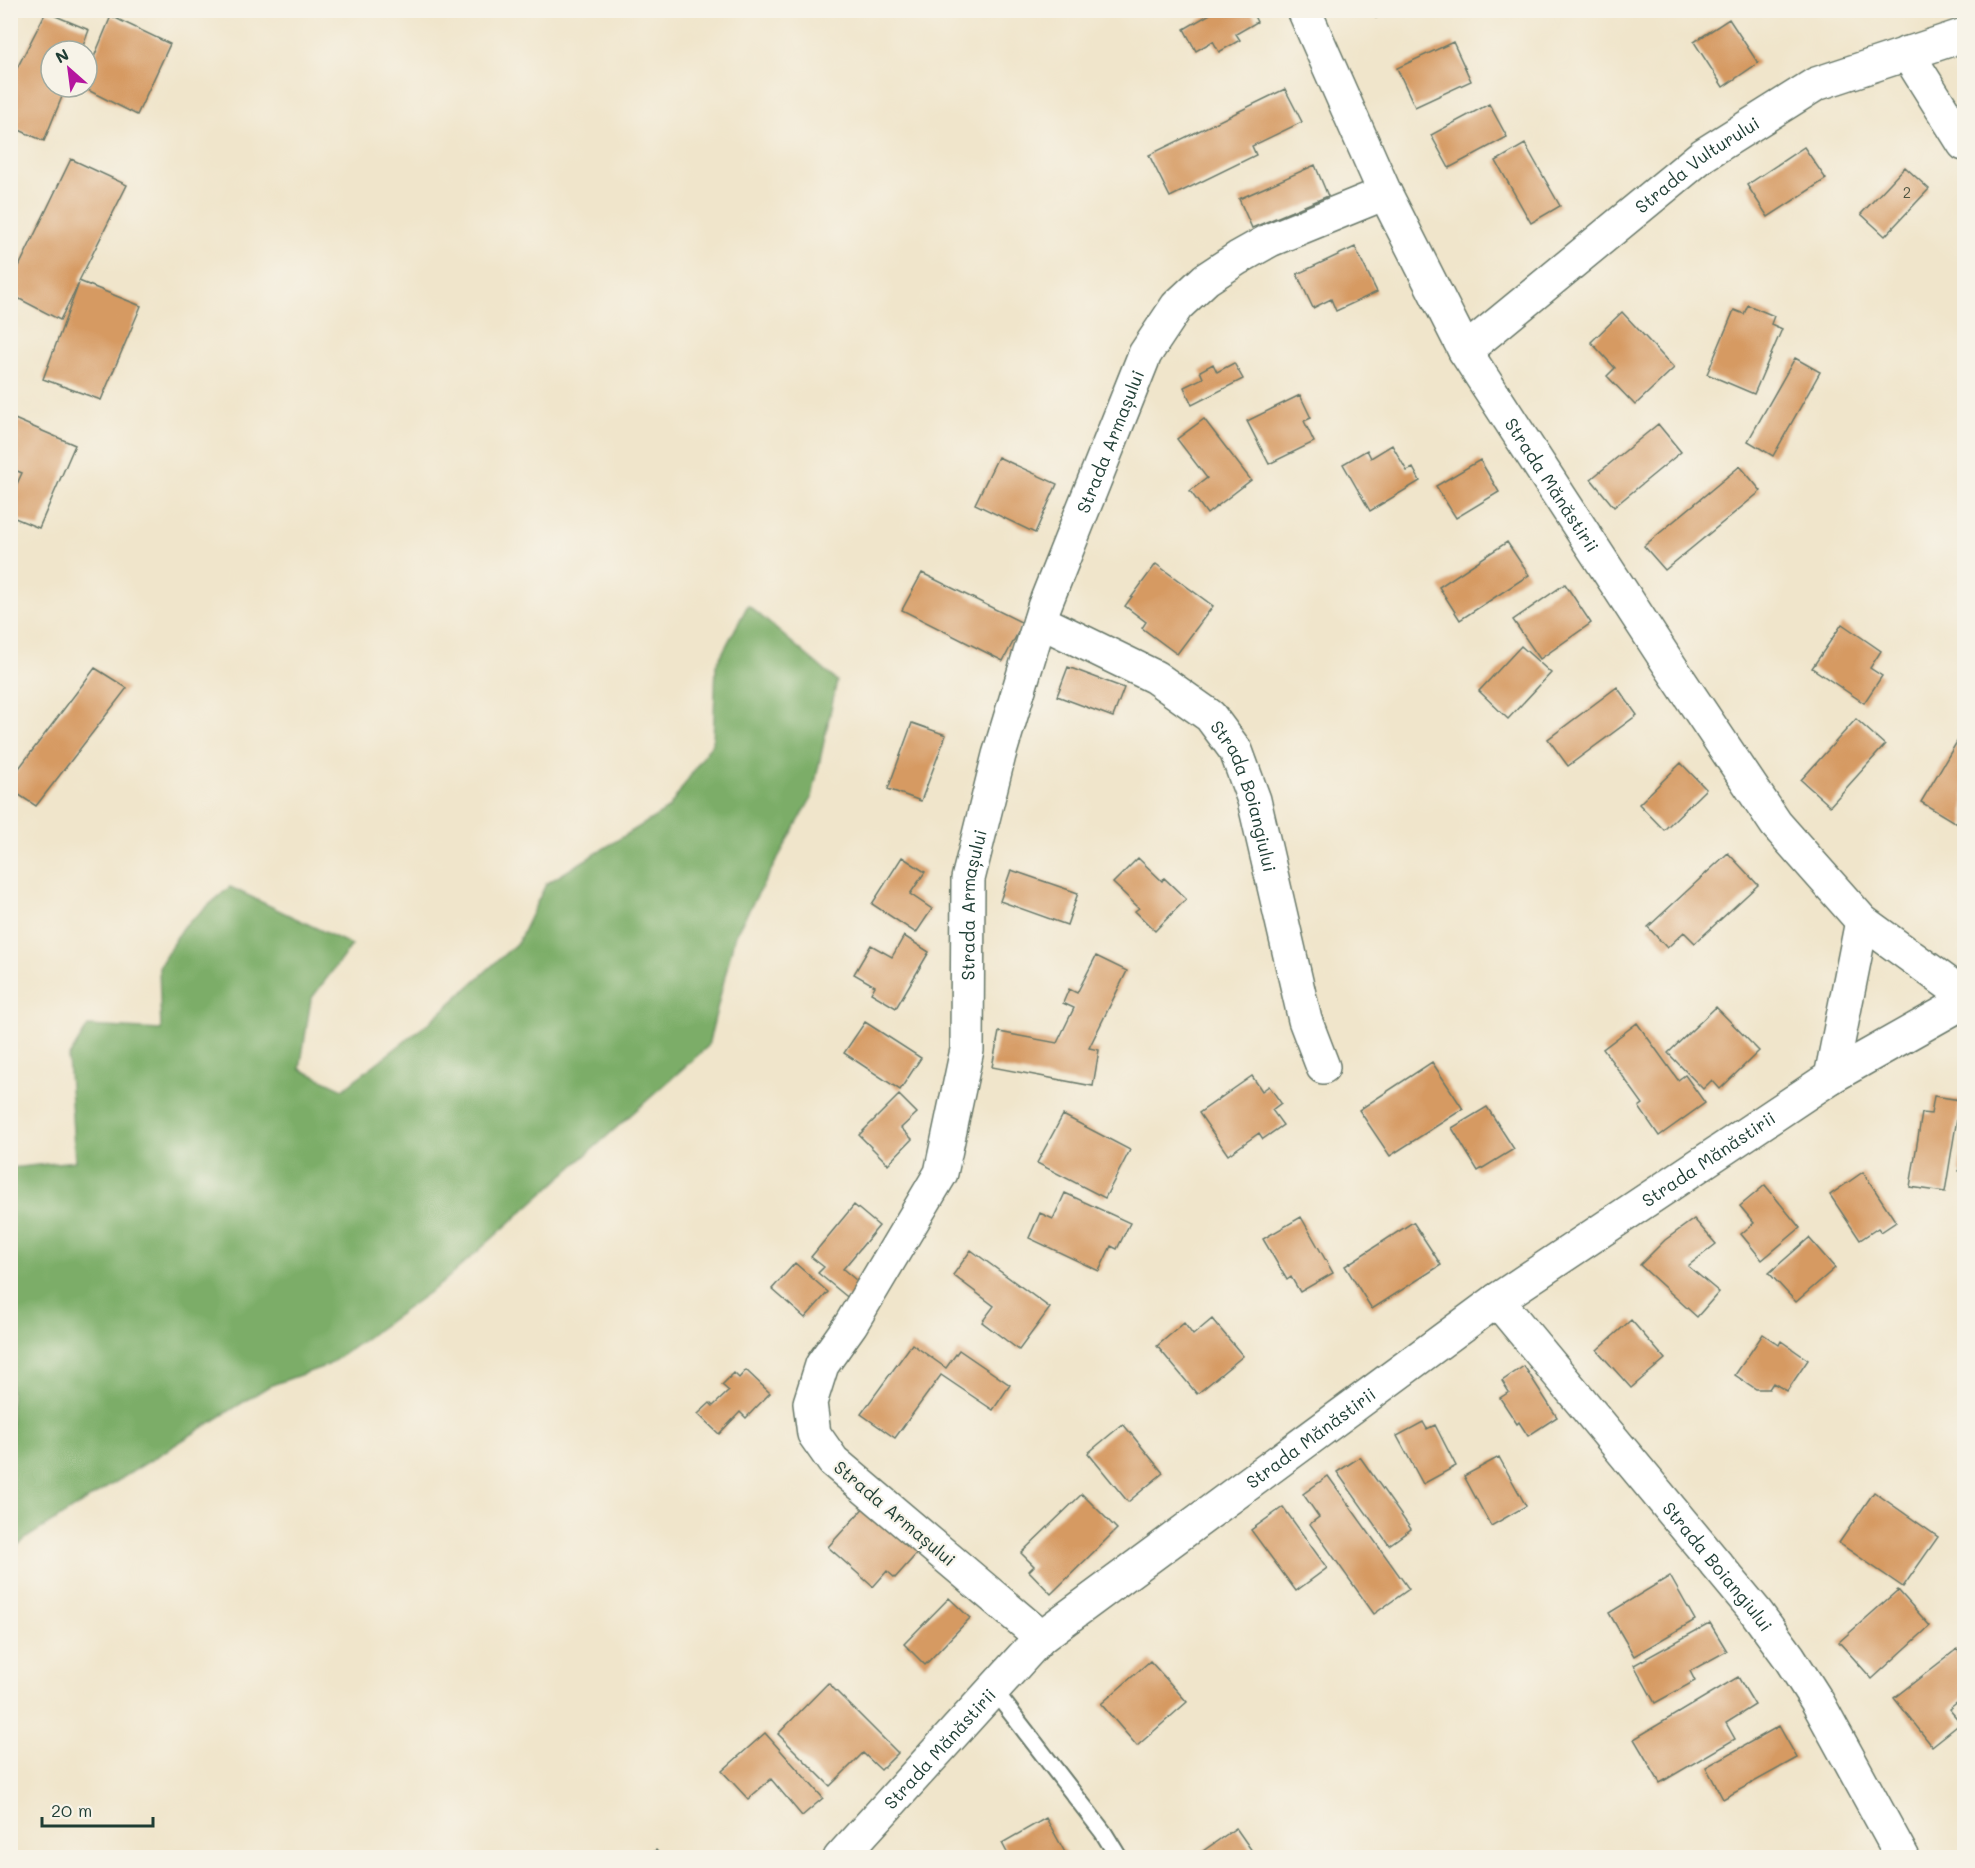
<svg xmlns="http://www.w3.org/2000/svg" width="1975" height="1868" font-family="Mali,sans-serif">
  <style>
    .forest { fill: #7cad68; stroke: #4e754e; stroke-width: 1.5 }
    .building { fill: #d69a62 }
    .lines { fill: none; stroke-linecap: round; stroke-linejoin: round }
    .lane-casing { stroke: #687869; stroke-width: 20 }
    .street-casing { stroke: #687869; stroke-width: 36 }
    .lane { stroke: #fff; stroke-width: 16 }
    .street { stroke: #fff; stroke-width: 33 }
    .labels { text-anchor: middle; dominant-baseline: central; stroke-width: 4.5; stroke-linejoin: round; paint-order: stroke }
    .number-label { font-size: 15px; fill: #4d5440 }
    .street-label { font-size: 18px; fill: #1f3d34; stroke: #f7f3e8 }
  </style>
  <rect width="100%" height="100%" fill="#f7f3e8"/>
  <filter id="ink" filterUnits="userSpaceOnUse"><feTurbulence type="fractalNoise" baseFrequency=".0167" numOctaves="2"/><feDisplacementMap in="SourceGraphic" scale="12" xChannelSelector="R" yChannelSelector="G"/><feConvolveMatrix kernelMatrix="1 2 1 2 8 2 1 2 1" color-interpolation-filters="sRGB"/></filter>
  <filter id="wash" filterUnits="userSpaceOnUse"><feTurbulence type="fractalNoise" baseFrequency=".008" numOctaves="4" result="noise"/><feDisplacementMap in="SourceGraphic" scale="24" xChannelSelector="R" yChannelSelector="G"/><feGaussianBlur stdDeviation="1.35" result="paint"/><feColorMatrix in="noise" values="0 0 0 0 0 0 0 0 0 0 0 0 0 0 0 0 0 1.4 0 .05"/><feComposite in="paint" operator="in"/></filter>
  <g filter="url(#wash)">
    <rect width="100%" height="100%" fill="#f0e5cb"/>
    <path class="forest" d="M 748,605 L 837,681 L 812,797 L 735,935 L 708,1046 L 441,1284 L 328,1365 L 269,1386 L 31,1535 L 11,1550 L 11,1168 L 75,1161 L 68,1058 L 88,1026 L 161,1030 L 159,967 L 182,928 L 230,887 L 352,945 L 311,999 L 300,1069 L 343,1089 L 431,1021 L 518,942 L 546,884 L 668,809 L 713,742 L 716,665 Z"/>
    <g id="blocks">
      <path class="building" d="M 1217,10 L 1251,10 L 1257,22 L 1236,34 L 1240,40 L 1219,52 L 1213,41 L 1196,51 L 1184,29 Z
        M 1373,10 L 1392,10 L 1376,18 Z
        M 46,12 L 89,30 L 81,51 L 51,51 L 51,87 L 66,87 L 44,141 L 10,126 L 10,82 Z
        M 111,16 L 170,44 L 137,115 L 82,87 L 87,87 L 87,74 Z
        M 1729,19 L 1758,63 L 1723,87 L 1694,42 Z
        M 1453,42 L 1471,81 L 1415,107 L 1397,68 Z
        M 1285,89 L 1302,122 L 1252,146 L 1256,155 L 1170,197 L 1149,155 Z
        M 1489,104 L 1507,137 L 1449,168 L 1431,135 Z
        M 1525,144 L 1560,206 L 1531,223 L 1496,161 Z
        M 1804,147 L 1826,179 L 1768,217 L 1747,185 Z
        M 71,159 L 127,185 L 79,281 L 141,306 L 101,400 L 43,379 L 79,283 L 60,320 L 10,294 L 10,285 Z
        M 1315,165 L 1328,196 L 1252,228 L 1239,199 Z
        M 1905,167 L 1929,189 L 1885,236 L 1861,214 Z
        M 1355,247 L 1377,292 L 1336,311 L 1331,299 L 1313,308 L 1297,274 Z
        M 1748,305 L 1774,316 L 1771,324 L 1782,329 L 1754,394 L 1707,374 L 1734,310 L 1744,314 Z
        M 1622,312 L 1674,368 L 1635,405 L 1607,376 L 1615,368 L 1591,342 Z
        M 1795,358 L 1820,372 L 1773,456 L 1748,441 Z
        M 1234,363 L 1243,379 L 1192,405 L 1184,387 L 1203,378 L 1200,371 L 1213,364 L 1217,372 Z
        M 1300,395 L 1311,418 L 1304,421 L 1314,442 L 1269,464 L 1247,421 Z
        M 10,417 L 75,445 L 39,528 L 10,516 L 10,499 L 22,473 L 10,468 Z
        M 1204,419 L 1251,480 L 1207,514 L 1190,491 L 1207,478 L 1177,439 Z
        M 1658,424 L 1681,452 L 1614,507 L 1591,479 Z
        M 1392,445 L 1407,471 L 1413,468 L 1420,481 L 1370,511 L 1343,464 L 1367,450 L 1371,458 Z
        M 998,457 L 1057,484 L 1035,533 L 975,504 Z
        M 1480,460 L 1499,492 L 1456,518 L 1436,486 Z
        M 1740,466 L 1761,491 L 1665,570 L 1644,546 Z
        M 1507,542 L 1529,575 L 1460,620 L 1439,587 Z
        M 1156,564 L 1213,606 L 1177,654 L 1142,628 L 1146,622 L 1125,606 Z
        M 922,573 L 1023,623 L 1003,661 L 902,610 Z
        M 1565,584 L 1591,623 L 1540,659 L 1513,620 Z
        M 1842,624 L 1881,651 L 1870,668 L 1882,676 L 1864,703 L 1812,668 Z
        M 1521,646 L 1551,673 L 1508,719 L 1479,691 Z
        M 1068,667 L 1124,688 L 1113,717 L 1057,696 Z
        M 95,668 L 127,688 L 36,806 L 10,789 L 10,780 Z
        M 1617,687 L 1637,715 L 1568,766 L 1548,739 Z
        M 1856,719 L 1885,745 L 1830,806 L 1801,780 Z
        M 912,723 L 946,735 L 921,801 L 888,789 Z
        M 1964,730 L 1964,828 L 1921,802 Z
        M 1681,763 L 1706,789 L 1664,830 L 1639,804 Z
        M 1728,853 L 1758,885 L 1695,943 L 1684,932 L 1667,948 L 1648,927 Z
        M 902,857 L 925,872 L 910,894 L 932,909 L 916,933 L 872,904 Z
        M 1138,858 L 1162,881 L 1164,878 L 1186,899 L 1155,931 L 1135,911 L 1139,908 L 1113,883 Z
        M 1011,870 L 1078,893 L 1067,925 L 1000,901 Z
        M 904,936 L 929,952 L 896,1008 L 871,993 L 875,986 L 854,974 L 871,945 L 892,957 Z
        M 1096,956 L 1127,971 L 1089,1048 L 1099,1050 L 1093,1086 L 992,1067 L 999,1032 L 1057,1043 L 1074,1008 L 1063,1003 L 1069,989 L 1077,993 Z
        M 1716,1007 L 1759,1051 L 1720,1089 L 1712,1080 L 1703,1089 L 1668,1053 Z
        M 865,1022 L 921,1058 L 900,1090 L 844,1053 Z
        M 1637,1023 L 1678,1080 L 1685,1075 L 1705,1103 L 1659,1136 L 1639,1107 L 1643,1104 L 1603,1049 Z
        M 1432,1062 L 1463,1109 L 1390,1156 L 1359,1110 Z
        M 1252,1076 L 1262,1091 L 1269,1086 L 1281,1103 L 1272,1110 L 1283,1125 L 1263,1139 L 1259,1133 L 1228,1155 L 1199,1113 Z
        M 899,1095 L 917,1113 L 901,1128 L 912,1139 L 888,1164 L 859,1135 Z
        M 1934,1096 L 1960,1100 L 1945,1192 L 1910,1187 L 1922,1113 L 1931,1114 Z
        M 1487,1107 L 1514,1149 L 1478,1171 L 1452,1128 Z
        M 1063,1115 L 1130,1150 L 1105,1198 L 1037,1163 Z
        M 1963,1137 L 1964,1137 L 1964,1172 L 1959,1171 Z
        M 1863,1172 L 1896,1222 L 1881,1232 L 1878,1228 L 1860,1240 L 1830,1195 Z
        M 1765,1185 L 1800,1228 L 1762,1260 L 1741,1234 L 1754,1223 L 1740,1206 Z
        M 1065,1193 L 1130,1223 L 1117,1249 L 1111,1246 L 1099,1271 L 1029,1238 L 1040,1213 L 1053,1219 Z
        M 854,1205 L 879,1226 L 843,1269 L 863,1286 L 851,1300 L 818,1273 L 824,1267 L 811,1257 Z
        M 1301,1217 L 1333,1273 L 1300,1292 L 1291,1277 L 1287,1280 L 1263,1239 Z
        M 1694,1219 L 1716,1244 L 1688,1266 L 1719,1292 L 1697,1317 L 1640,1265 L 1665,1240 Z
        M 1413,1222 L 1441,1265 L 1372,1309 L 1345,1266 Z
        M 1809,1238 L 1835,1268 L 1796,1302 L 1769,1273 Z
        M 971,1250 L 1050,1308 L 1019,1350 L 982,1322 L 994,1306 L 953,1275 Z
        M 795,1263 L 828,1292 L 805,1318 L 772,1289 Z
        M 1212,1319 L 1243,1356 L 1197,1394 L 1157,1346 L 1184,1323 L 1193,1335 Z
        M 1631,1320 L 1665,1359 L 1631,1388 L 1597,1350 Z
        M 1763,1334 L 1779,1345 L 1781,1341 L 1808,1360 L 1787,1391 L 1773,1383 L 1769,1389 L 1756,1389 L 1735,1375 Z
        M 912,1344 L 946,1368 L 959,1350 L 1010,1385 L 993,1410 L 941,1375 L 895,1438 L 861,1414 Z
        M 1524,1366 L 1557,1417 L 1528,1436 L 1519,1422 L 1517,1424 L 1500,1398 L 1509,1392 L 1502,1381 Z
        M 746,1370 L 770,1393 L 746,1418 L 740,1412 L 719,1434 L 698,1414 L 710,1403 L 713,1406 L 729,1391 L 722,1385 L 734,1373 L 739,1378 Z
        M 1423,1422 L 1427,1429 L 1435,1425 L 1456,1466 L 1423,1484 L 1397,1436 Z
        M 1123,1424 L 1163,1473 L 1128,1502 L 1088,1453 Z
        M 1360,1457 L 1411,1529 L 1389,1545 L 1337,1472 Z
        M 1499,1457 L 1526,1506 L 1491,1526 L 1464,1476 Z
        M 1328,1476 L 1409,1589 L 1374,1614 L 1310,1524 L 1319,1517 L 1303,1494 Z
        M 1874,1492 L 1938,1537 L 1903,1587 L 1839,1543 Z
        M 1082,1494 L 1117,1529 L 1051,1594 L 1029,1571 L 1034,1566 L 1021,1553 Z
        M 868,1503 L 920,1550 L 895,1578 L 887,1571 L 873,1587 L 828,1547 Z
        M 1283,1507 L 1327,1568 L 1296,1591 L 1251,1530 Z
        M 1670,1576 L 1695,1620 L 1634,1656 L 1609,1613 Z
        M 1898,1590 L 1930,1626 L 1872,1679 L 1839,1642 Z
        M 949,1598 L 970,1618 L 925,1665 L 904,1644 Z
        M 1710,1623 L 1727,1651 L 1690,1671 L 1695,1681 L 1655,1703 L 1634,1665 Z
        M 1957,1649 L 1964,1658 L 1964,1697 L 1949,1709 L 1961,1723 L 1932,1746 L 1894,1698 Z
        M 1150,1661 L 1187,1702 L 1137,1746 L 1101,1704 Z
        M 1738,1677 L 1755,1705 L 1726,1723 L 1735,1739 L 1660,1783 L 1634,1739 Z
        M 828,1683 L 898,1753 L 881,1770 L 863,1753 L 830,1786 L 778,1734 Z
        M 1779,1726 L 1797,1758 L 1723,1799 L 1706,1767 Z
        M 765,1733 L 823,1798 L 802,1816 L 771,1779 L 748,1799 L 722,1771 Z
        M 1046,1818 L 1068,1858 L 1010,1858 L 1002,1843 Z
        M 1236,1828 L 1257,1858 L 1193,1858 Z
        M 656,1850 L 663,1858 L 647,1858 Z"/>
    </g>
  </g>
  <g filter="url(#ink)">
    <use href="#blocks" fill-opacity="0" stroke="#687869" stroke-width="1.5"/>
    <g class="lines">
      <defs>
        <path id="lane" d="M 993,1689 L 1103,1832 L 1119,1858"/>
        <g id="street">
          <path id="s1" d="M 1304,10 L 1385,193 L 1465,351 L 1672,669 L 1776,824 L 1862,921 L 1964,995"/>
          <path d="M 1907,53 L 1964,144"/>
          <path id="s2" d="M 1465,351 L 1703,155 L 1816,84 L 1964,35"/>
          <path id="s3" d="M 1040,621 L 1155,677 L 1210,716 L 1236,751 L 1254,800 L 1305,1020 L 1323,1067"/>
          <path d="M 1831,1077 L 1964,1002"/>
          <path id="s4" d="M 1497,1300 L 1756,1612 L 1789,1657 L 1817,1701 L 1903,1858"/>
          <path id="s5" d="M 1041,1637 L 833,1461 L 814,1434 L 810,1403 L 822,1365 L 851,1324 L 941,1173 L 967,1050 L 968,879 L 999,755 L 1044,607 L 1145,354 L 1177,306 L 1206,279 L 1238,258 L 1270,240 L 1385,193"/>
          <path id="s6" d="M 840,1858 L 1041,1637 L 1497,1300 L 1831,1077 L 1862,921"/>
        </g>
      </defs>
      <use href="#lane" class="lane-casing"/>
      <use href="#street" class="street-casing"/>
      <use href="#lane" class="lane"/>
      <use href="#street" class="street"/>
    </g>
  </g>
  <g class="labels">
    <g class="number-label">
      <text x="1907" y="192">2</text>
    </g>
    <g class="street-label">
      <text stroke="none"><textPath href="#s2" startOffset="298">Strada Vulturului</textPath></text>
      <text stroke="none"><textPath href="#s5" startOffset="1360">Strada Armașului</textPath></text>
      <text stroke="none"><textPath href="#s1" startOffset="537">Strada Mănăstirii</textPath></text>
      <text stroke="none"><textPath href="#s3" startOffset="284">Strada Boiangiului</textPath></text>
      <text stroke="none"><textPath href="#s5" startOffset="874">Strada Armașului</textPath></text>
      <text stroke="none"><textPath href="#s6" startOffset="1120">Strada Mănăstirii</textPath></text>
      <text stroke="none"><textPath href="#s6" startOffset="634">Strada Mănăstirii</textPath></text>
      <text transform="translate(895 1513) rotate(40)">Strada Armașului</text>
      <text stroke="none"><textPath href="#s4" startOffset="346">Strada Boiangiului</textPath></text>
      <text stroke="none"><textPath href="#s6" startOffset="148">Strada Mănăstirii</textPath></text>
    </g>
  </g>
  <rect width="1975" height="1868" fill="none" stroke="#f7f3e8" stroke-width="36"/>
  <g transform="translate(69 69) rotate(332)"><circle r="28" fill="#f7f3e8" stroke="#a1aaa0" stroke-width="1.5"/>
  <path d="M0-4.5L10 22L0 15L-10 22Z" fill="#b5179e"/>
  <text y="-9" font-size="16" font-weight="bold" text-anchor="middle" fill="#1f3d34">N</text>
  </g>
  <path d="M42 1817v9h111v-9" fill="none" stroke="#1f3d34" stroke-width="3"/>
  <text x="51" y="1817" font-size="18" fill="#1f3d34" stroke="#f7f3e8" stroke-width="4.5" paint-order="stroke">20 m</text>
</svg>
